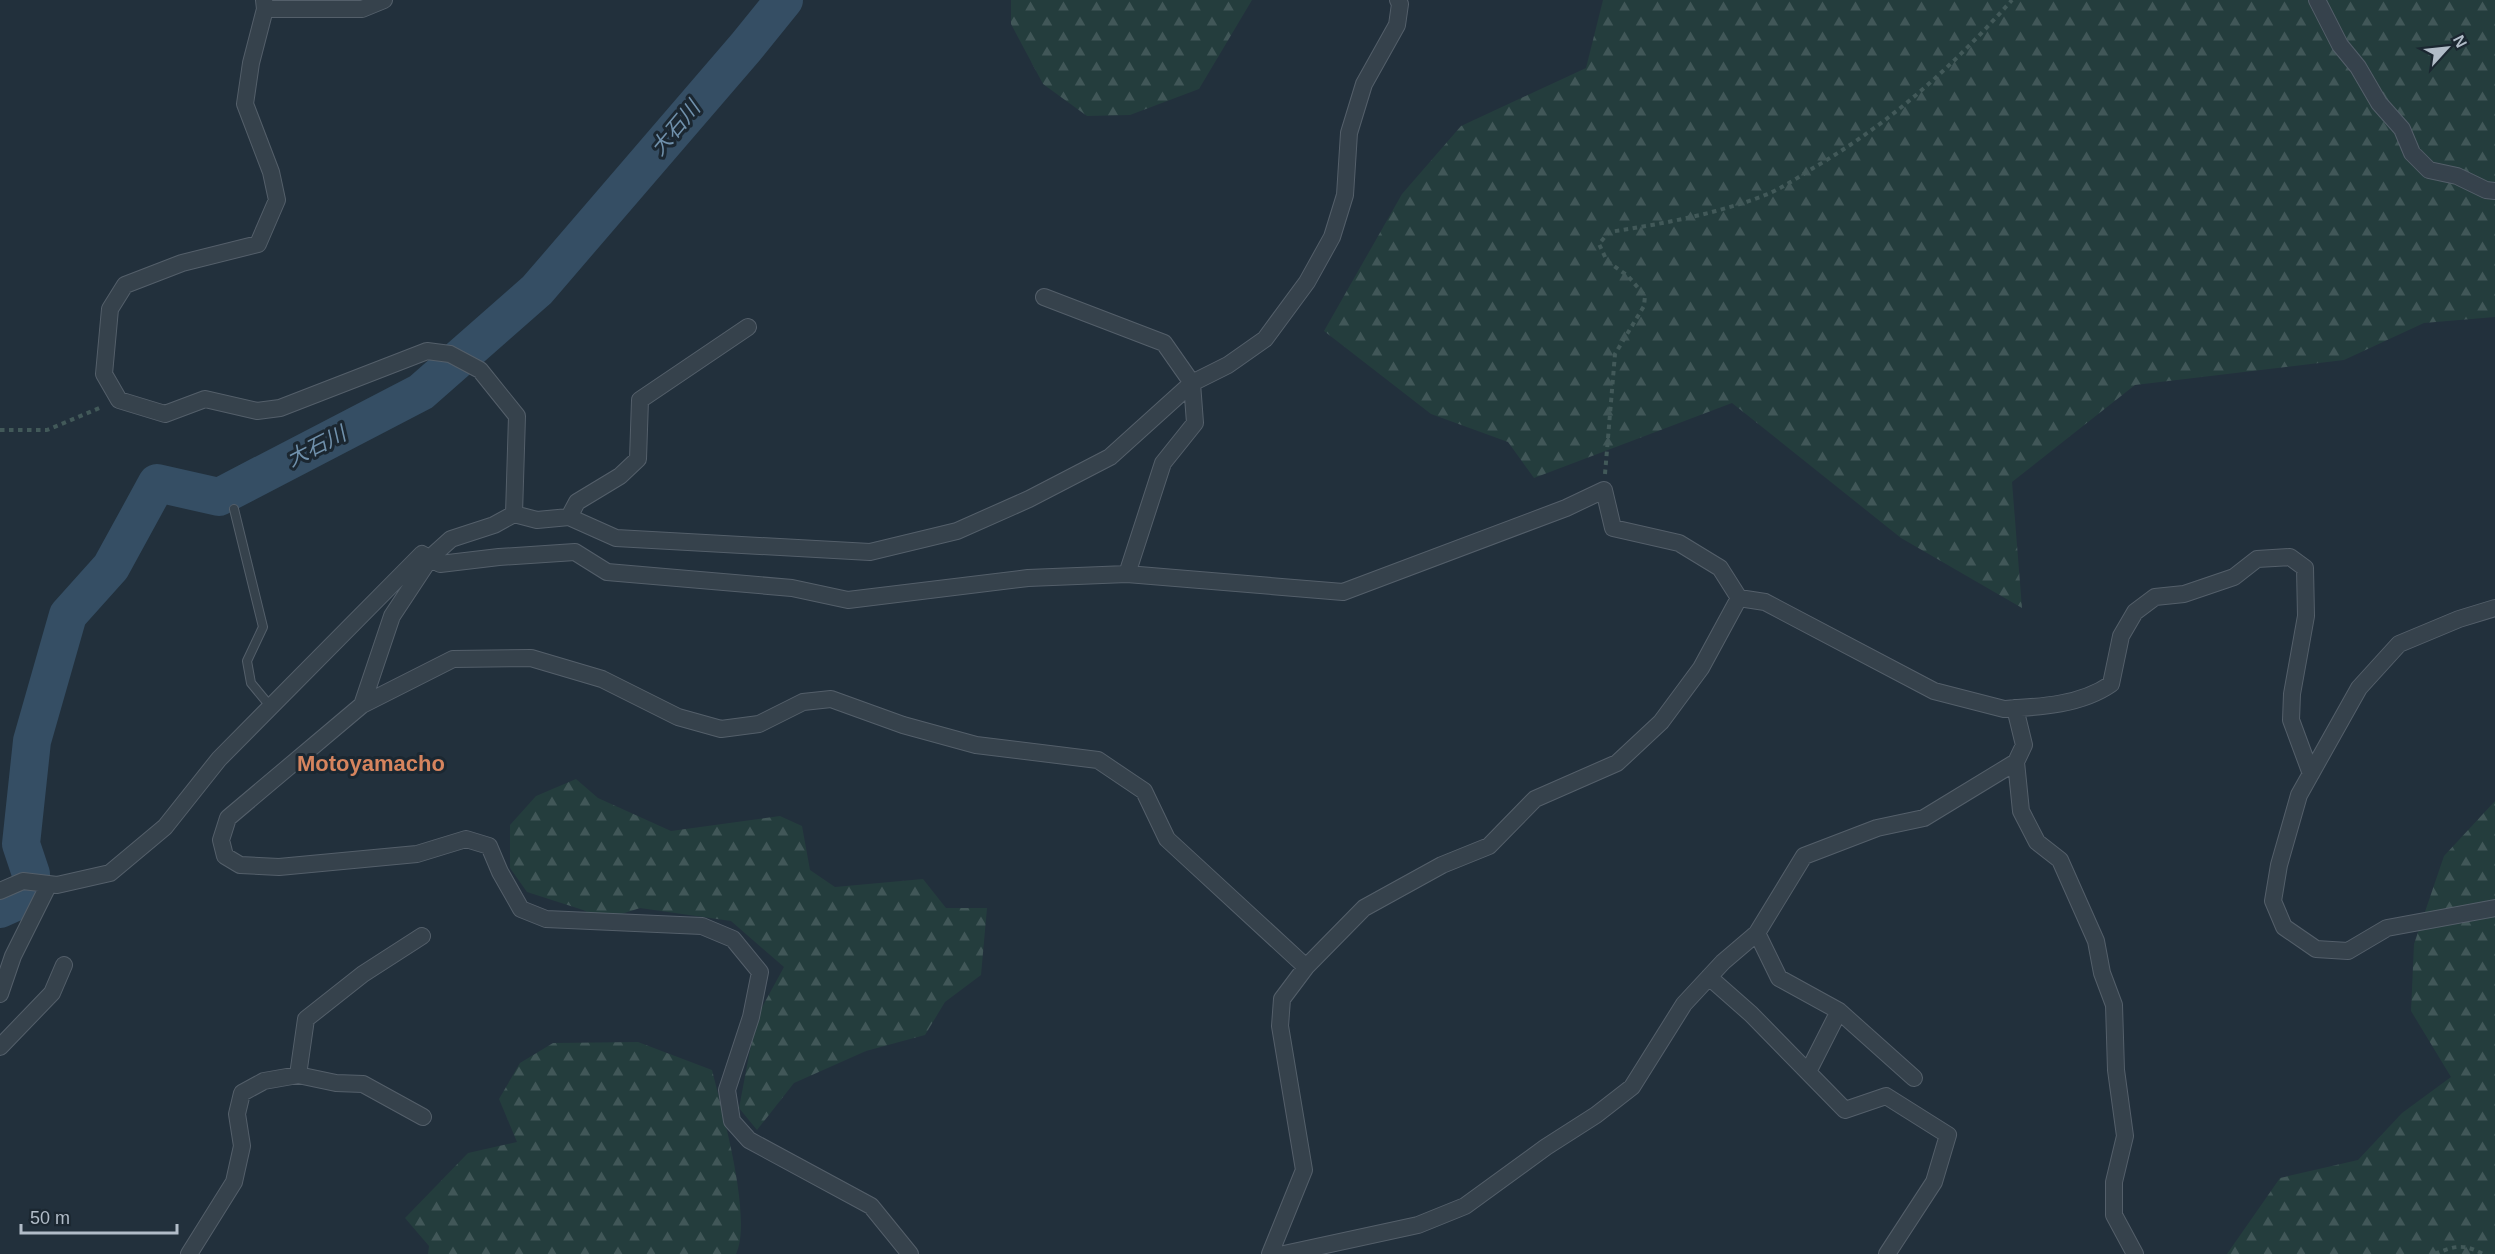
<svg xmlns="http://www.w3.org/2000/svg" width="2495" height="1254" font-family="Helvetica,'Noto Sans JP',sans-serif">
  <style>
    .forest { fill: url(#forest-firs) }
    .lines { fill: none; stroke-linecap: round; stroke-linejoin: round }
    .river { stroke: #354e64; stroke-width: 38 }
    .service-casing { stroke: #545f6a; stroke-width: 10 }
    .minor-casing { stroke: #545f6a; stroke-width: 18 }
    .path { stroke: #425959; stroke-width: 4; stroke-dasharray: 4.5 4.5; stroke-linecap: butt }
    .service { stroke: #36424c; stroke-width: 8 }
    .minor { stroke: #36424c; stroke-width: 16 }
    .labels { text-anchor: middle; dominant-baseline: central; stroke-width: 6; stroke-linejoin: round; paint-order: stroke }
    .water-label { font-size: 21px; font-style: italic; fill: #7091ac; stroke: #1b2731 }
    .quarter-label { font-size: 22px; font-weight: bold; fill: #d6845e; stroke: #1b2731 }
  </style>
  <defs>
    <pattern id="forest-firs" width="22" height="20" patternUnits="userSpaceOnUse" patternTransform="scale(1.5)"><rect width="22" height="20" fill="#243d3d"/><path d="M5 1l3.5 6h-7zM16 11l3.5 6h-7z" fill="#415758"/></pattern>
  </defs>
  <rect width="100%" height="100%" fill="#22303c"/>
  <path class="forest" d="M 1011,0 L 1252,0 L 1199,89 L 1130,115 L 1087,116 L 1043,84 L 1011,24 Z
    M 1603,0 L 2495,0 L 2495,317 L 2424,323 L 2344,360 L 2135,385 L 2012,482 L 2022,608 L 1901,538 L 1732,403 L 1534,478 L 1508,442 L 1431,414 L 1324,331 L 1402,194 L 1461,126 L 1586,68 Z
    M 576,779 L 598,798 L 671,831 L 780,816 L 802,826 L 810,870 L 835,887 L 923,879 L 946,908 L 987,908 L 981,975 L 945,1002 L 925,1035 L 866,1051 L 794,1083 L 757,1130 L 739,1108 L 750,1050 L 760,1011 L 784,967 L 731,921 L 640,908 L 603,920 L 583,910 L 527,892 L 510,868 L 510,825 L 536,796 Z
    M 2495,801 L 2495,1254 L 2227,1254 L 2280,1178 L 2358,1160 L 2402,1113 L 2451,1077 L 2411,1011 L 2414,944 L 2444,856 Z
    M 638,1042 L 712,1070 C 722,1110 753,1219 736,1254 L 428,1254 L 429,1246 L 405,1218 L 468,1153 L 517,1142 L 499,1099 L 520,1063 L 553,1043 Z"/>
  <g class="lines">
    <path class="river" d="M 0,909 L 31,895 L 31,874 L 21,844 L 32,741 L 68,615 L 111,567 L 157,483 L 219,497 L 421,392 L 537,290 L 746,47 L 784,0"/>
    <defs>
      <path id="service" d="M 234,509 L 263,627 L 247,661 L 251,683 L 270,706"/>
      <path id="minor" d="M 264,0 L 265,9 L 251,63 L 245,104 L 271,172 L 277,200 L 258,244 L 182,263 L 125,285 L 110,309 L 104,374 L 119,400 L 165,414 L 205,399 L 257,411 L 280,408 L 427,351 L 450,354 L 480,370 L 517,416 L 514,514 L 494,525 L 451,539 L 431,557 L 392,616 L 362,705 L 228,818 L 221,840 L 225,856 L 240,865 L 279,867 L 417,854 L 466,839 L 489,846 L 500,872 L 521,909 L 546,919 L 702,926 L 733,939 L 760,972 L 751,1017 L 727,1090 L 732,1121 L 749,1140 L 871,1206 L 910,1254
        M 2317,0 L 2340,45 L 2358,67 L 2379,103 L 2402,129 L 2412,153 L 2429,170 L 2457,176 L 2486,190 L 2495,191
        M 265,9 L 362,9 L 384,0
        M 1044,297 L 1164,343 L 1192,383 L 1195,423 L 1163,463 L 1127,574
        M 514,514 L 537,520 L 569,517 L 616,538 L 870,552 L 957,531 L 1029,499 L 1110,457 L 1192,383 L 1228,365 L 1265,339 L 1307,282 L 1332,237 L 1345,195 L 1349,133 L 1364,84 L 1397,25 L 1400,4 L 1398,0
        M 569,517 L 577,502 L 620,476 L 638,459 L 640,400 L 748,327
        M 2495,608 L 2459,619 L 2399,644 L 2359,688 L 2299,795 L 2279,865 L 2273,901 L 2284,927 L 2316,949 L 2348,951 L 2387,928 L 2495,908
        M 362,705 L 453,659 L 531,658 L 602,679 L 678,717 L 721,729 L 759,724 L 803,702 L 831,699 L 903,725 L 976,745 L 1098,760 L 1144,791 L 1167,839 L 1306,967
        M 2016,762 L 2021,811 L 2037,842 L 2060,860 L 2096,941 L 2102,973 L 2114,1005 L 2116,1070 L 2125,1136 L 2114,1182 L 2114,1215 L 2135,1254
        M 0,891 L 23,881 L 57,885 L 110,873 L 165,827 L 219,759 L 422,554 L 440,564 L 499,557 L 575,552 L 607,572 L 792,588 L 848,600 L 1028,578 L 1127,574 L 1343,592 L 1566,508 L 1604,490 L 1613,528 L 1679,543 L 1720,568 L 1739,598
        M 1757,933 L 1779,978 L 1839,1011 L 1914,1078
        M 1709,977 L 1751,1014 L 1845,1110 L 1886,1096 L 1948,1135 L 1934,1182 L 1887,1254
        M 0,994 L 13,956 L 49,884
        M 0,1047 L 52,993 L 64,965
        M 1808,1072 L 1839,1011
        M 298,1075 L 306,1019 L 363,974 L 422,936
        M 189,1254 L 234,1182 L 242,1146 L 237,1114 L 242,1093 L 264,1081 L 298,1075 L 336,1083 L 363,1084 L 423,1117
        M 1270,1254 L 1304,1170 L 1280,1026 L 1282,999 L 1306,967 L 1364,908 L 1442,865 L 1489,846 L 1535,799 L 1617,763 L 1661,722 L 1701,668 L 1739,598 L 1765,602 L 1934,691 L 2004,709 C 2040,707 2081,705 2111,684 L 2121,636 L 2135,612 L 2155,597 L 2184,594 L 2234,577 L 2257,559 L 2290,557 L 2305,568 L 2306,616 L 2292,694 L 2291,720 L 2311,774
        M 1284,1254 L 1418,1225 L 1465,1206 L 1546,1147 L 1596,1115 L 1632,1087 L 1684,1004 L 1723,962 L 1757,933 L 1804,856 L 1877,828 L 1924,818 L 2016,762 L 2024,745 L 2015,708"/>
    </defs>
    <use href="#service" class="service-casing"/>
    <use href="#minor" class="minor-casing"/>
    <path class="path" d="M 0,430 L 47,430 L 102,407
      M 1605,474 L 1615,354 L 1644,306 L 1645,296 L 1628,276 L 1607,261 L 1599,244 L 1609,232 C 1662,224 1717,214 1768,194 C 1784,187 1800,176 1815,167 C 1893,121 1952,67 2012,0
      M 2435,1254 C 2456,1245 2464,1244 2483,1254"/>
    <use href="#service" class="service"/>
    <use href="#minor" class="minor"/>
  </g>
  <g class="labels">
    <g class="water-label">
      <text transform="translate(675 128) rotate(-50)">大石川</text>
      <text transform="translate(316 446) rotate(-27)">大石川</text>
    </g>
    <g class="quarter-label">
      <text x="371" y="763">Motoyamacho</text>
    </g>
  </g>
  <g transform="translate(2447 48) rotate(63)" stroke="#1b2731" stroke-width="4.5" paint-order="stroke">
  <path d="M0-4.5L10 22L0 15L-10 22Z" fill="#b1bcc8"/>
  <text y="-9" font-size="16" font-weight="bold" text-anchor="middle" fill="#b1bcc8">N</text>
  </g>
  <path d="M21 1224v9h156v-9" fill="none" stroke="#b1bcc8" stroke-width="3"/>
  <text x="30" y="1224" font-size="18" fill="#b1bcc8" stroke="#1b2731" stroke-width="4.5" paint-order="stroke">50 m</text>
</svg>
